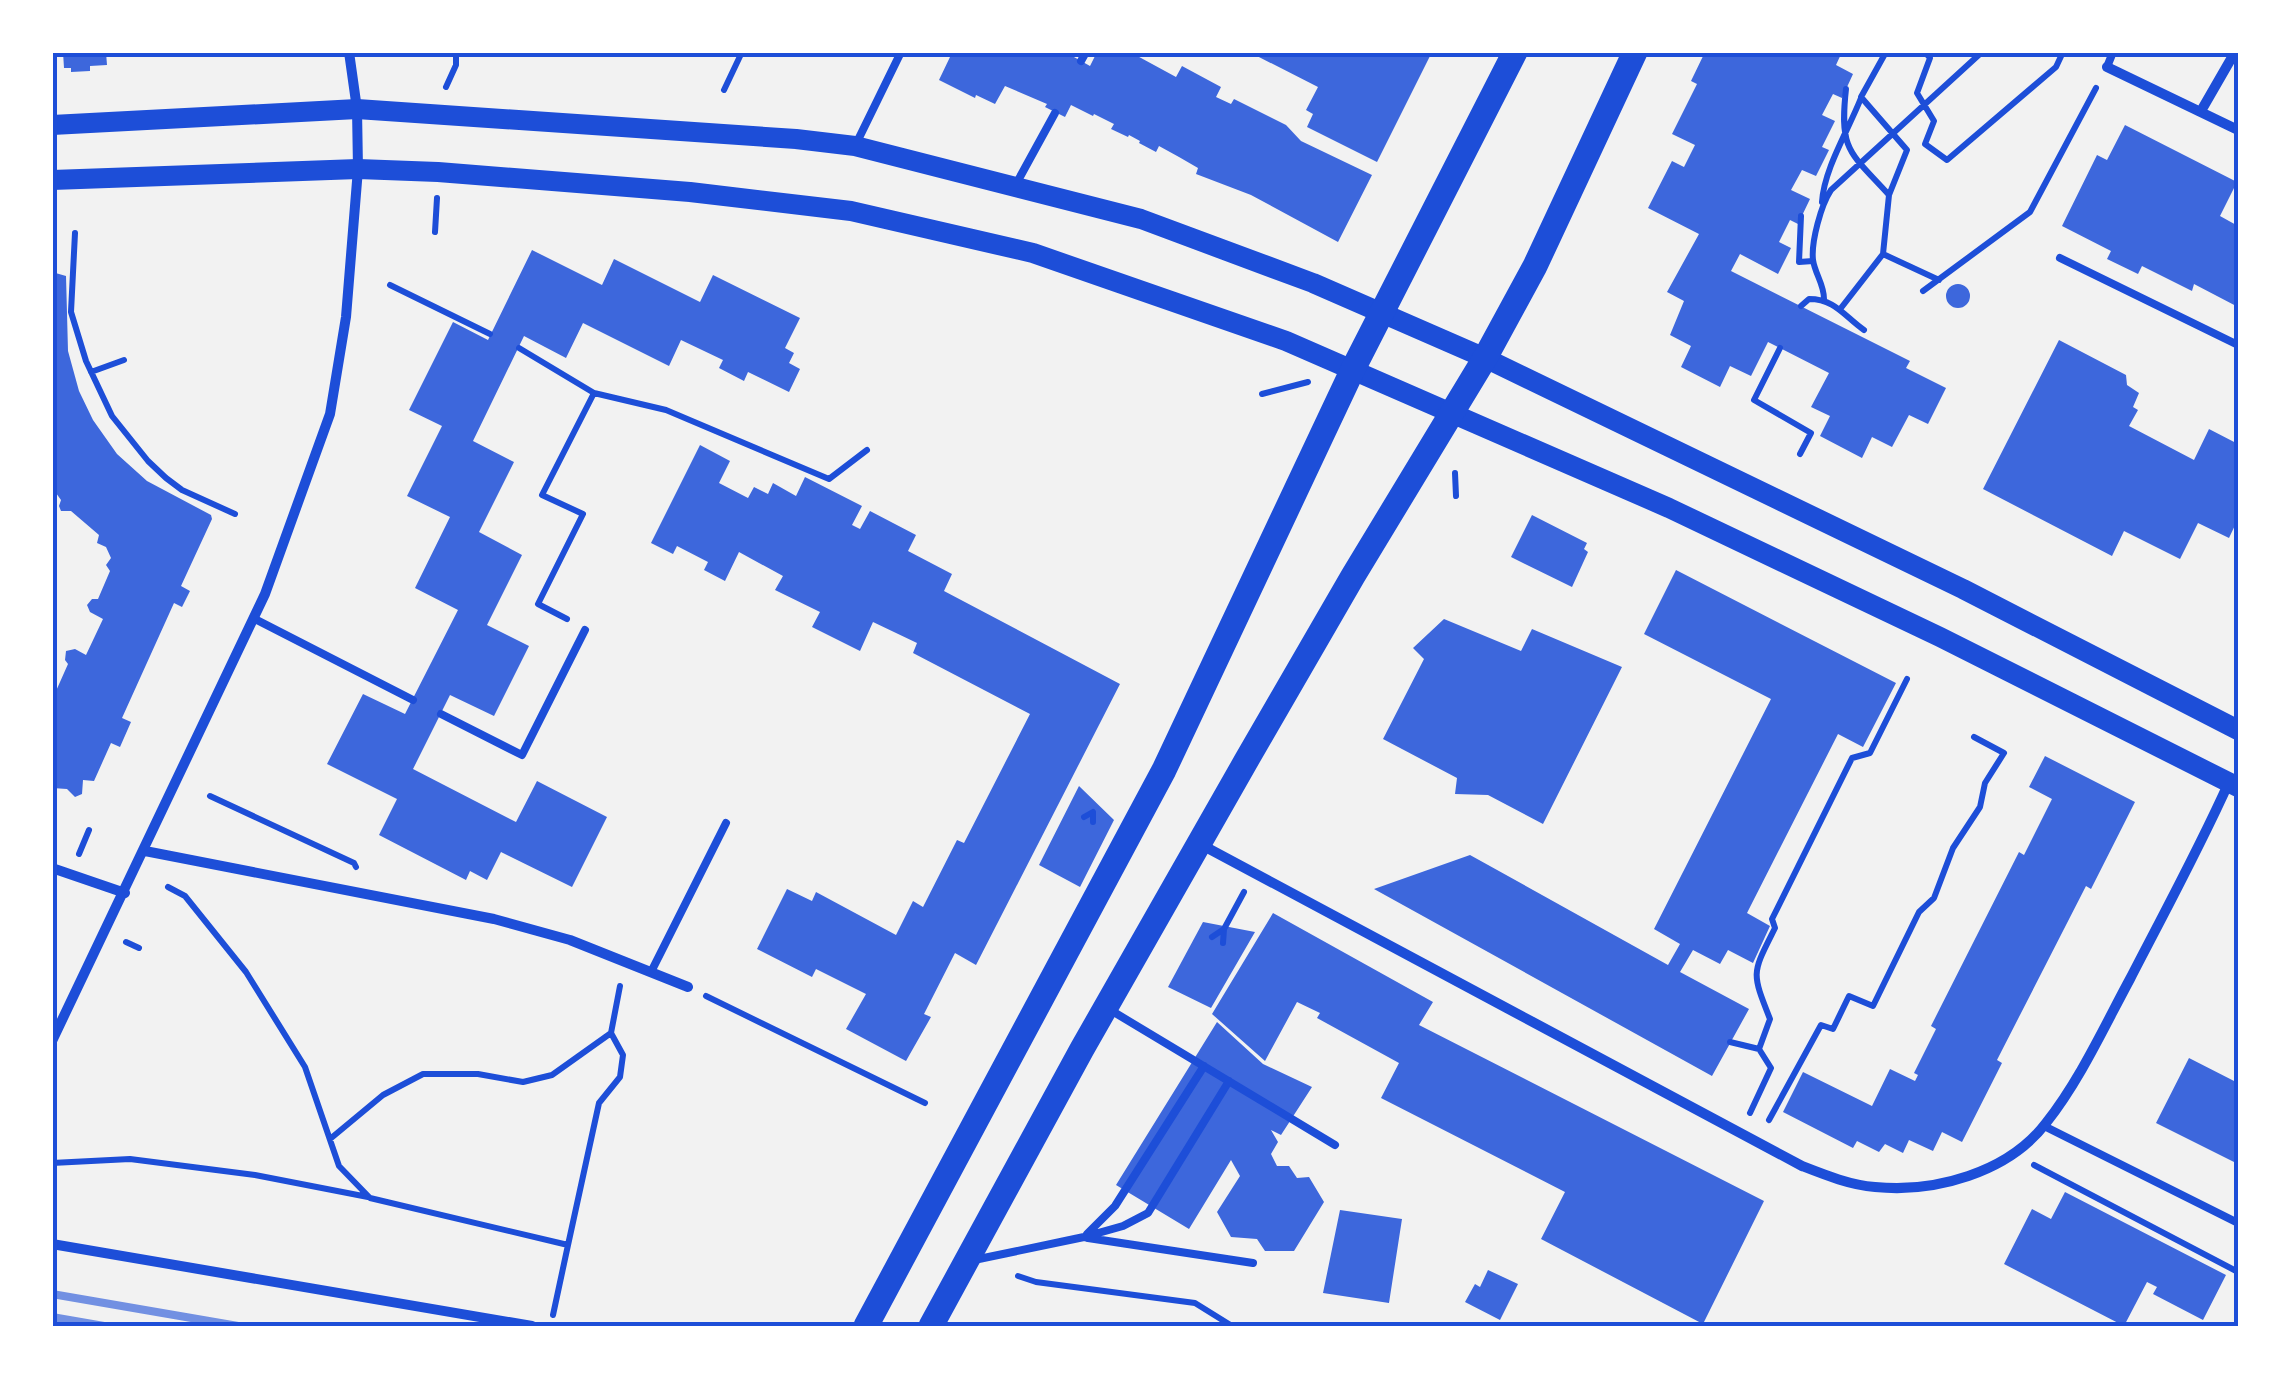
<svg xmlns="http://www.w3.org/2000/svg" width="2291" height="1379" font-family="Roboto,sans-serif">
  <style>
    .building { fill: #3d67dc }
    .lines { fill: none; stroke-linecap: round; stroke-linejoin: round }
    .path { stroke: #1d4ed8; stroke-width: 6 }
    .service { stroke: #1d4ed8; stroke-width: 8 }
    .minor { stroke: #1d4ed8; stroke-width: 10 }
    .secondary { stroke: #1d4ed8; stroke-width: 20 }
    .primary { stroke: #1d4ed8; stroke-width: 25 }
    .rail { stroke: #7290e2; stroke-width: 8 }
    .neatline { fill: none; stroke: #1d4ed8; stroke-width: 4 }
  </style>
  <rect width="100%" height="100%" fill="#f2f2f2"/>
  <path class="building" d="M 63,52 L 106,52 L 107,65 L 90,66 L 90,71 L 71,72 L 71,68 L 64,68 Z
    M 942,52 L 1065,52 L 1090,66 L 1097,52 L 1130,52 L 1176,77 L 1182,66 L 1221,87 L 1216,97 L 1231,104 L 1234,99 L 1286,125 L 1301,141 L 1372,175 L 1338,242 L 1251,195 L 1196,174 L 1198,168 L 1179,157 L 1159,146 L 1156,152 L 1139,143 L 1140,141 L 1129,135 L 1128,137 L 1111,129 L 1114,124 L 1094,114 L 1093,116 L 1071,105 L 1065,117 L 1045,107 L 1047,104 L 1005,86 L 995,104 L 976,95 L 975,98 L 939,80 L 950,57 Z
    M 1257,52 L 1432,52 L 1377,162 L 1307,127 L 1313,114 L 1306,110 L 1318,87 L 1255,55 Z
    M 1705,52 L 1842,52 L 1836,65 L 1853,74 L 1842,98 L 1833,94 L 1822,115 L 1835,121 L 1822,147 L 1829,150 L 1816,176 L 1802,170 L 1791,190 L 1810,199 L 1798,224 L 1790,220 L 1779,242 L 1791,248 L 1778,274 L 1740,254 L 1731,271 L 1910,361 L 1906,368 L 1946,388 L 1928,424 L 1909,415 L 1892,447 L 1872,437 L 1862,458 L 1820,436 L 1830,416 L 1811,407 L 1829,373 L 1768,342 L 1751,376 L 1730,366 L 1720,387 L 1681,367 L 1691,346 L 1670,335 L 1684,301 L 1667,292 L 1699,234 L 1648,208 L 1672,161 L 1684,167 L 1695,145 L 1672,134 L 1697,84 L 1691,81 Z
    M 2125,125 L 2237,182 L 2220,216 L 2238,226 L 2238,307 L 2194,284 L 2192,291 L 2142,266 L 2138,274 L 2107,259 L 2111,251 L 2062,226 L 2097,155 L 2107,160 Z
    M 532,250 L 602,285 L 614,259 L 700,302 L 713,275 L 800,318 L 785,348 L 794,353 L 789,363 L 800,369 L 789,392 L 748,372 L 744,381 L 719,368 L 723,360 L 681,340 L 669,366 L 583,323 L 566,358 L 524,336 L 473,441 L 514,462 L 479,532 L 522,555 L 487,625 L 529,646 L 494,716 L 450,695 L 413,769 L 516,822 L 537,781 L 607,817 L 572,887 L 501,852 L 487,880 L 470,871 L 466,880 L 379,835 L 397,799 L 327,764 L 363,694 L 405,714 L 458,610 L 415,588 L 450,517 L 407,496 L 442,426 L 409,410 L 453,322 L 488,340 Z
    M 52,272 L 66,276 L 68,351 L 79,391 L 93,420 L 117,454 L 147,481 L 211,515 L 212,519 L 181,586 L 190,591 L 182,607 L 174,603 L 122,718 L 131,722 L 120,747 L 111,743 L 94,781 L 83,780 L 82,794 L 75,797 L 67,789 L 52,788 L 52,690 L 56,691 L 68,664 L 65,660 L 66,651 L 75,649 L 86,655 L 103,619 L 90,612 L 87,605 L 92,599 L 98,599 L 110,571 L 106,565 L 111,558 L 106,547 L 97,543 L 99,535 L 71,511 L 61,511 L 59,506 L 61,500 L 56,493 L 52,496 Z
    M1946 296a12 12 0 1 1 24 0a12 12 0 1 1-24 0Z
    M 2059,340 L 2126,375 L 2127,385 L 2139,393 L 2133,407 L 2138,410 L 2129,426 L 2194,460 L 2209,429 L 2238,444 L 2238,519 L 2229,538 L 2198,523 L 2180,559 L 2124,531 L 2112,556 L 1983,489 Z
    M 700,445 L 730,461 L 719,483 L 748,498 L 754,487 L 768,494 L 773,483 L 796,496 L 805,477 L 862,506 L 852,525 L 860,529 L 870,511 L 916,535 L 908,551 L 952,574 L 944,591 L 1120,684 L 976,965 L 955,953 L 924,1014 L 931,1017 L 906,1061 L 846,1029 L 866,994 L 816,969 L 812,977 L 757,949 L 787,889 L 812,901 L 816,892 L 896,935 L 913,901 L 923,907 L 957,840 L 964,843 L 1030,714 L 913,653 L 917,643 L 873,622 L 860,651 L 812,627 L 820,612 L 775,590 L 783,576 L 739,552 L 725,581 L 704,570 L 708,562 L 677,546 L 673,554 L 651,543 Z
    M 1532,515 L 1587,543 L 1584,549 L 1588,552 L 1572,587 L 1511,557 Z
    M 1676,570 L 1896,683 L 1863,747 L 1838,734 L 1747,913 L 1770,926 L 1753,963 L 1728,950 L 1720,964 L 1693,950 L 1680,972 L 1749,1009 L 1712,1076 L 1374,889 L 1470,855 L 1668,965 L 1680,944 L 1654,929 L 1771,699 L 1644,634 Z
    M 1444,619 L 1521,651 L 1532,629 L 1622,667 L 1543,824 L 1488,795 L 1455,794 L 1457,778 L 1383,739 L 1424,659 L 1413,648 Z
    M 2045,756 L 2135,802 L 2091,889 L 2086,886 L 1997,1060 L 2002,1063 L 1962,1142 L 1942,1132 L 1933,1151 L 1909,1140 L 1903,1153 L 1885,1144 L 1879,1152 L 1857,1141 L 1853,1148 L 1783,1112 L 1803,1072 L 1872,1106 L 1890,1069 L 1915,1081 L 1918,1075 L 1914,1073 L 1936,1029 L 1931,1026 L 2019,852 L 2024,855 L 2052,799 L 2029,787 Z
    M 1079,786 L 1114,820 L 1080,887 L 1039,865 Z
    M 1273,913 L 1433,1002 L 1419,1025 L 1764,1201 L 1703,1324 L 1541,1239 L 1565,1192 L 1381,1098 L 1399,1063 L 1317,1018 L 1320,1013 L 1297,1002 L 1265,1061 L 1212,1014 Z
    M 1203,922 L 1255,932 L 1211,1008 L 1168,987 Z
    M 1217,1022 L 1263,1064 L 1312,1087 L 1281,1135 L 1271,1130 L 1278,1142 L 1271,1154 L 1277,1166 L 1289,1166 L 1297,1178 L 1309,1177 L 1324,1202 L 1294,1251 L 1265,1251 L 1257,1239 L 1231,1237 L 1217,1212 L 1240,1176 L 1231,1160 L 1189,1229 L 1116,1185 Z
    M 2189,1058 L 2238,1083 L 2238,1164 L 2156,1123 Z
    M 2065,1192 L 2226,1275 L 2203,1320 L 2153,1294 L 2157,1287 L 2147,1282 L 2124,1326 L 2004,1264 L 2032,1209 L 2051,1219 Z
    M 1340,1210 L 1402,1219 L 1389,1303 L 1323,1293 Z
    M 1488,1270 L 1518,1284 L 1500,1320 L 1465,1302 L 1475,1284 L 1480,1287 Z"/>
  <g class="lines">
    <path class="path" d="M 1886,52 L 1861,97 L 1907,150 L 1889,195
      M 1925,52 L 1930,58 L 1917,93 L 1934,121 L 1925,144 L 1947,160 L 2056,67 L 2063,52
      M 446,87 L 456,65 L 456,52
      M 1846,89 C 1839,151 1850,152 1889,195 L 1883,254 L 1939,280
      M 724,90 L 742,52
      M 1822,202 C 1824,169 1848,131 1861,98
      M 1801,216 L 1799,262 L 1813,261
      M 435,232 L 437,198
      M 75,233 L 71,312 L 86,361 L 112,416 L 148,461 L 166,478 L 182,490 L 235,514
      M 390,285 L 490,334
      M 1923,291 L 2030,212 L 2096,88
      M 1824,299 C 1824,284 1815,274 1813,260 C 1811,242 1821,205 1831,190 L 1982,52
      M 1801,306 L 1809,299 C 1835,299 1844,316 1864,330
      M 1841,308 L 1883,254
      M 519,348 L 594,393 L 542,495 L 583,514 L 538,604 L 567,619
      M 1780,348 L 1754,400 L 1811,433 L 1800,454
      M 91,372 L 124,360
      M 594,393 L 666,410 L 829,479 L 867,450
      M 1262,394 L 1308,382
      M 1455,473 L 1456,496
      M 210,796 L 354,863 L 356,867
      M 1084,817 L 1093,812 L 1093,822
      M 79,854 L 89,830
      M 168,887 L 185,896 L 246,972 L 305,1067 L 339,1166 L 370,1198 L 568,1245 L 553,1315
      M 1224,929 L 1244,892
      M 1212,937 L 1224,929 L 1223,943
      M 126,942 L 139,948
      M 706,996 L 925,1103
      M 1730,1042 L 1759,1049
      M 1750,1113 L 1771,1068 L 1759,1049 L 1770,1019 C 1751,971 1752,974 1775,928 L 1772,919 L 1852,758 L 1870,753 L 1907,679
      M 1769,1120 L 1821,1025 L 1833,1029 L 1849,996 L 1873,1006 L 1919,912 L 1934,898 L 1953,848 L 1980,807 L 1985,783 L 2004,753 L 1974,737
      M 330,1139 L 383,1095 L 423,1074 L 478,1074 L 523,1082 L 552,1075 L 611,1033
      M 52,1163 L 130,1159 L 255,1175 L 368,1197
      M 2034,1165 L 2238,1272
      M 568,1245 L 599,1103 L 620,1077 L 623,1055 L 611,1033 L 620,986
      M 1018,1276 L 1036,1282 L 1195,1303 L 1232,1326"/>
    <path class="service" d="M 1081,61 L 1086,52
      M 2107,67 L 2113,52
      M 857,142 L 901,52
      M 1015,186 L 1055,113
      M 2060,258 L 2238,345
      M 253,618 L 413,700
      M 441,714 L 522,755 L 585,630
      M 651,972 L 726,823
      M 1112,1011 L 1335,1145
      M 2044,1126 L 2238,1223
      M 1087,1234 L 1115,1206 L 1204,1066
      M 1088,1238 L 1253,1263
      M 974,1260 L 1084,1237 L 1123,1226 L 1148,1213 L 1229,1081"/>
    <path class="minor" d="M 2107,67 L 2238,130
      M 2201,111 L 2235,52
      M 1200,844 L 1802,1166 C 1825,1175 1850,1185 1875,1187 C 1934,1193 2008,1173 2046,1123 C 2080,1080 2104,1027 2130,979 C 2164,913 2199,849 2229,782
      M 145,851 L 494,919 L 570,940 L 688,987
      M 52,868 L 125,893
      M 52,1041 L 265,594 L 330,414 L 346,317 L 358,169 L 357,109 L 349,52
      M 52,1244 L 532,1326"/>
    <path class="secondary" d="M 52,125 L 357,109 L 796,139 L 855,146 L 1141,219 L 1313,283 L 1485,358 L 1963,589 L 2238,730
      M 52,180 L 358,169 L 438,172 L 690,192 L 851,211 L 1033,253 L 1286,341 L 1669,508 L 1940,637 L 2238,787"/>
    <path class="primary" d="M 866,1326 L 1164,770 L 1353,369 L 1515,52
      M 931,1326 L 1082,1049 L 1246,761 L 1353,576 L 1485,358 L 1535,266 L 1635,52"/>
    <path class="rail" d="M 52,1294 L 238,1326
      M 52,1317 L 104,1326"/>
  </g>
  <rect width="2291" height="1379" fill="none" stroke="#ffffff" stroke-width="110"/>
  <rect x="55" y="55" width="2181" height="1269" class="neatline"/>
</svg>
